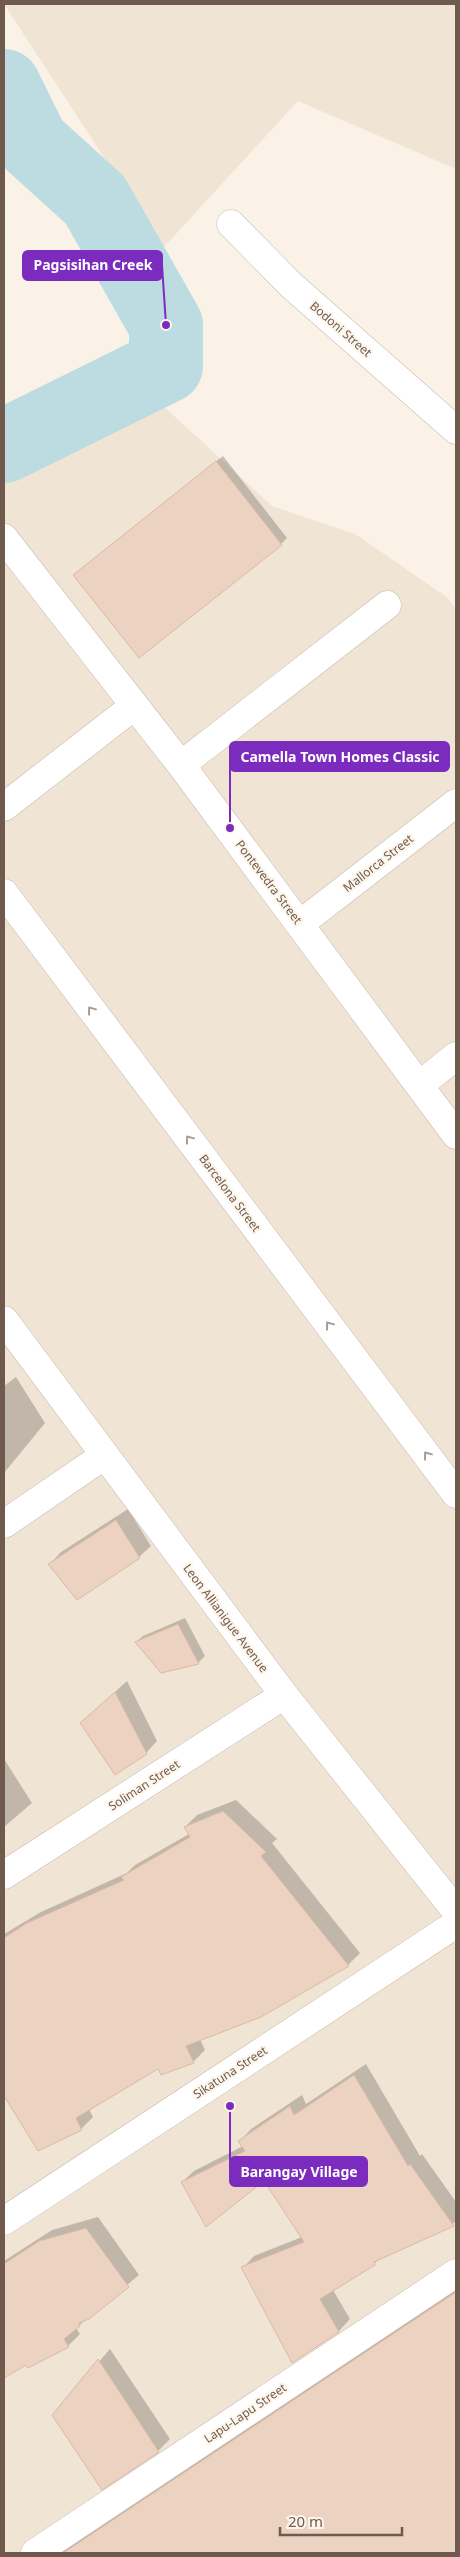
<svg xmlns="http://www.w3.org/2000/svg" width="460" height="2557" font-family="'Noto Sans',sans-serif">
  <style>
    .residential { fill: #f0e4d5 }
    .shadow { fill: #0003 }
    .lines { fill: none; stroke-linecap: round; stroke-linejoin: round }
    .river { stroke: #bddce1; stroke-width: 74 }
    .building { fill: #ecd2c1; stroke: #ddb9a3 }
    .minor-casing { stroke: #cabaae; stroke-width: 29 }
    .minor { stroke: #fff; stroke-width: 28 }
    .oneway { stroke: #a99c95 }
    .labels { text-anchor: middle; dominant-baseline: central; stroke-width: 4.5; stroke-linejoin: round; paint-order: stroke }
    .street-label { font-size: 12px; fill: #705a4e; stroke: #fdf6ec }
    .leader { fill: none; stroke: #7b2cbf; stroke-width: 2 }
    .callout-dot { fill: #7b2cbf; stroke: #fdf6ec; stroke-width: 2 }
    .callout { fill: #7b2cbf; stroke: #7b2cbf; stroke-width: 2 }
    .callout-label { font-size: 14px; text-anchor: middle; font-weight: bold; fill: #fff }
  </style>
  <rect width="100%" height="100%" fill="#faf2e6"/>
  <path class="residential" d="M 4,4 L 456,4 L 456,169 L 298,101 L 163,248 Z
    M 136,381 L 272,506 L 355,534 L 448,598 L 456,609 L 456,2553 L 4,2553 L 4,465 L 26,459 Z"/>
  <path class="shadow" d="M 223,456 L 287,538 L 281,544 L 81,569 Z
    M 16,1377 L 45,1423 L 4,1473 L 4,1386 Z
    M 128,1509 L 151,1546 L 139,1557 L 50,1564 L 61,1552 Z
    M 185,1618 L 205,1656 L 198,1663 L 136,1642 L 143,1636 Z
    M 127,1681 L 157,1741 L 146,1753 L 93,1712 Z
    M 4,1759 L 32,1803 L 4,1827 Z
    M 236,1800 L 277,1839 L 272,1843 L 360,1953 L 348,1965 L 260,2016 L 200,2039 L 205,2050 L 193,2062 L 162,2073 L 158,2067 L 89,2109 L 93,2117 L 81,2129 L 39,2150 L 4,2094 L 4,1934 L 41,1912 L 127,1873 L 135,1865 L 189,1834 L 185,1827 L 197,1815 Z
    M 366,2064 L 420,2156 L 422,2154 L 456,2202 L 456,2222 L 382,2256 L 374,2264 L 333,2290 L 350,2319 L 339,2331 L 292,2362 L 243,2268 L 254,2256 L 302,2237 L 264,2179 L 182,2182 L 194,2171 L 243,2146 L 240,2141 L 251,2129 L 302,2095 L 306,2104 Z
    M 98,2217 L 139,2275 L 76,2328 L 80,2334 L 68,2346 L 26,2363 L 4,2376 L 4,2261 L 52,2230 Z
    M 456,2286 L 456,2549 L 450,2553 L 57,2553 Z
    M 110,2349 L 170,2439 L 158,2451 L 53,2415 Z"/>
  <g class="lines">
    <path class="river" d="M 4,86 L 32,143 L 95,200 L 166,325 L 166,366 L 4,446"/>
  </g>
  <path class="building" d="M 216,461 L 282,545 L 139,658 L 73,575 Z
    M 116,1520 L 140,1558 L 77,1600 L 48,1564 Z
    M 178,1624 L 199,1664 L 161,1673 L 135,1642 Z
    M 115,1692 L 147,1754 L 115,1775 L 80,1723 Z
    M 223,1811 L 266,1852 L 261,1856 L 349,1966 L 261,2017 L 186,2046 L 194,2063 L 161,2075 L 158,2069 L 76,2118 L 82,2130 L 38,2151 L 4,2096 L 4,1938 L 27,1923 L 124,1880 L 121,1877 L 190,1837 L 184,1827 Z
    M 354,2075 L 408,2166 L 410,2164 L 454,2226 L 374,2262 L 375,2265 L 320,2299 L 339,2332 L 292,2363 L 241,2267 L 304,2242 L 264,2181 L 206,2227 L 181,2182 L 245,2151 L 238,2141 L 290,2106 L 294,2115 Z
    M 86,2228 L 129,2287 L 89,2319 L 79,2323 L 80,2326 L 64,2339 L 69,2347 L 28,2368 L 26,2365 L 4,2378 L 4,2264 L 39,2241 Z
    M 456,2292 L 456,2553 L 63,2553 Z
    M 98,2359 L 159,2452 L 102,2490 L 52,2415 Z"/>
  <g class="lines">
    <defs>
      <path id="minor" d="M 231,224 L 291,285 L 456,430
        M 4,538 L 181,765 L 456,1135
        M 181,765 L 387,605
        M 4,807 L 134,706
        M 4,893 L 456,1494
        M 300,924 L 456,803
        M 420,1085 L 456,1056
        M 4,1320 L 284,1695 L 456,1911
        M 4,1524 L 105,1455
        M 4,1875 L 284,1695
        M 4,2221 L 456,1924
        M 35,2553 L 456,2273"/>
    </defs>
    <use href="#minor" class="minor-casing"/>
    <use href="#minor" class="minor"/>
  </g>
  <defs><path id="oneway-chevron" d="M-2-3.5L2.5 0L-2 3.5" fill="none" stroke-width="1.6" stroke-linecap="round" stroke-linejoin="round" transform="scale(1.25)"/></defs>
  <g class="oneway">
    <use href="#oneway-chevron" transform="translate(91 1010) rotate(-127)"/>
    <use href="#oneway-chevron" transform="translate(189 1139) rotate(-127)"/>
    <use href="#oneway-chevron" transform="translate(329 1325) rotate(-127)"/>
    <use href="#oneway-chevron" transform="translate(427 1455) rotate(-127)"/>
  </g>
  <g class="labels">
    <g class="street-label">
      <text transform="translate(341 329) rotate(41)">Bodoni Street</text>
      <text transform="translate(378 863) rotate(-38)">Mallorca Street</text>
      <text transform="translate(269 882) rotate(53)">Pontevedra Street</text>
      <text transform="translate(230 1193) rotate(53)">Barcelona Street</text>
      <text transform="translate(226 1618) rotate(53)">Leon Allianigue Avenue</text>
      <text transform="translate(144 1785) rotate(-33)">Soliman Street</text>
      <text transform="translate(230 2072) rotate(-33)">Sikatuna Street</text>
      <text transform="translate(245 2413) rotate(-34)">Lapu-Lapu Street</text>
    </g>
  </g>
  <path class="leader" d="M166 325L162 265M230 828L230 757M230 2106L230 2172"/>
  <g class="callout-dot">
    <circle cx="166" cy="325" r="5"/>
    <circle cx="230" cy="828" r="5"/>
    <circle cx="230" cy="2106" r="5"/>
  </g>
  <g class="callout">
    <rect x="23" y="251" width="139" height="29" rx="5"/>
    <rect x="230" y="742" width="219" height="29" rx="5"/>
    <rect x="230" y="2157" width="137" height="29" rx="5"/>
  </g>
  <g class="callout-label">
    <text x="93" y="270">Pagsisihan Creek</text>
    <text x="340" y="762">Camella Town Homes Classic</text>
    <text x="299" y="2177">Barangay Village</text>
  </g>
  <rect width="460" height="2557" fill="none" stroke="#705a4e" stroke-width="10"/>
  <path d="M280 2527v8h122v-8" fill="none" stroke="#705a4e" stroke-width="2.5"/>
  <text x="288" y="2527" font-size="15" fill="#705a4e" stroke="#fdf6ec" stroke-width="4" paint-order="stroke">20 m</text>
</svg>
